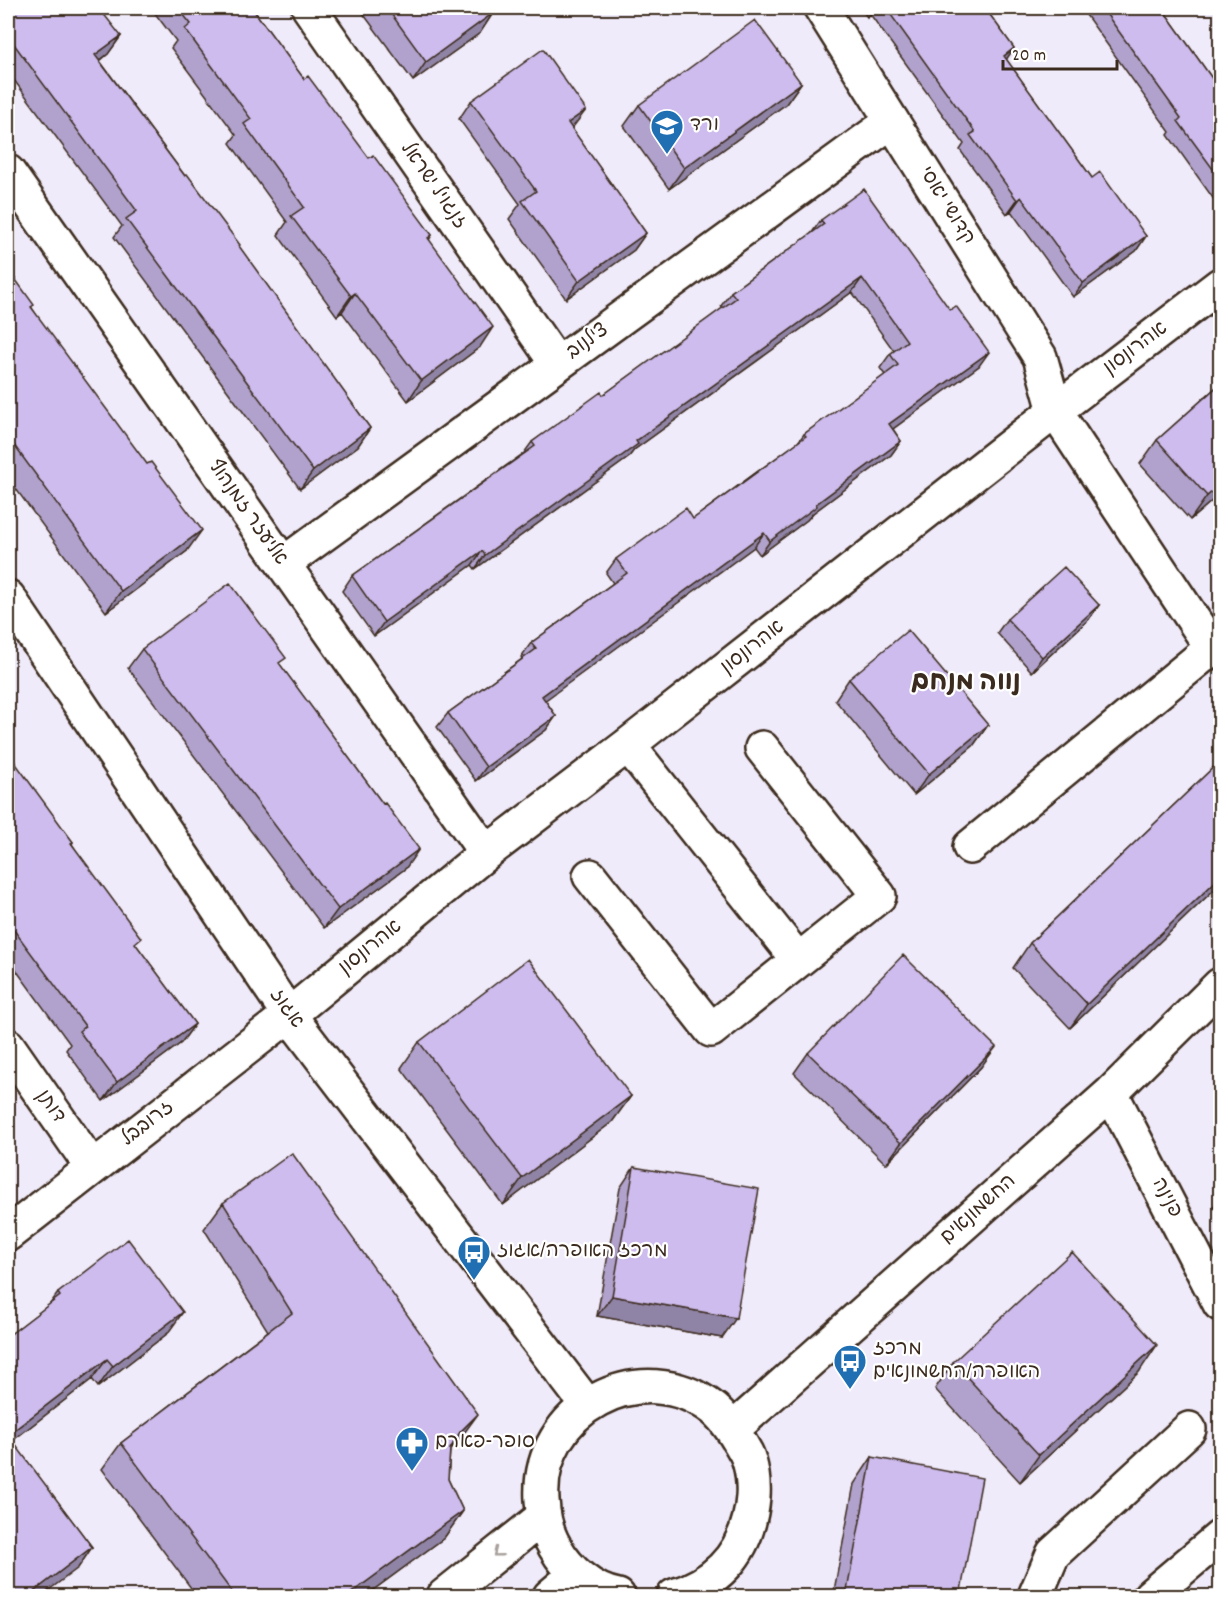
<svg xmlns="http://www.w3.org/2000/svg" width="1228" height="1604" font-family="Dekko,'Playpen Sans Hebrew',sans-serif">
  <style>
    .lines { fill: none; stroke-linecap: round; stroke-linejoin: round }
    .minor-casing { stroke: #3b2a1e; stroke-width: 38 }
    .minor { stroke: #fff; stroke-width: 33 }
    .wall { fill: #b0a2cc; stroke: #3b2a1e; stroke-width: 1.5 }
    .shaded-wall { fill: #9084a6; stroke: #3b2a1e; stroke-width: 1.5 }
    .building { fill: #cdbced; stroke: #3b2a1e; stroke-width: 1.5 }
    .oneway { stroke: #a79f9a }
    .labels { text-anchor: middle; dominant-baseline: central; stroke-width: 4.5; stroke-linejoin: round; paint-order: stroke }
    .poi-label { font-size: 20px; fill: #3b2a1e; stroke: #fff; text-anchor: start }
    .street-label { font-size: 20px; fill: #3b2a1e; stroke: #fff }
    .district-label { font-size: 26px; font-weight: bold; fill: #3b2a1e; stroke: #fff }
  </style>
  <rect width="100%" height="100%" fill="#f0ebfa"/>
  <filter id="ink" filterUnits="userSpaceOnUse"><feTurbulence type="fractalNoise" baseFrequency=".0167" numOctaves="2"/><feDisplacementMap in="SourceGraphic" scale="12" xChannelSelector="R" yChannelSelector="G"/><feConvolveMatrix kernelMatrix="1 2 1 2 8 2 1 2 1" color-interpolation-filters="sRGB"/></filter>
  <g filter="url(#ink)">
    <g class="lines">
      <defs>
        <path id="minor" d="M 309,8 L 557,364
          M 821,8 L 1040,357 L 1055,411 L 1212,648 L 970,847
          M 8,172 L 486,853
          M 283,564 L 892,121
          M 8,597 L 289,1015 L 587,1405
          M 628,745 L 798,960
          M 590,876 L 711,1030 L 879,896 L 762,748
          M 8,1046 L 92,1167
          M 1111,1093 L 1220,1304
          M 8,1234 L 289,1015 L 486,853 L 628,745 L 1055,411 L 1220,285
          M 733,1429 L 1111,1093 L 1220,985
          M 444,1596 L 543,1517
          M 550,1596 L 576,1574
          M 618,1596 C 591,1591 568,1570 555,1547 C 546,1532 543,1517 542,1500 C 536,1409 641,1353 714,1409 C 728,1421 737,1437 746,1453 C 752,1465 754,1484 753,1497 C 749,1548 722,1581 674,1596
          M 1035,1596 L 1053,1554 L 1189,1429
          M 1150,1596 L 1220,1537"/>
      </defs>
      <use href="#minor" class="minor-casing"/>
      <use href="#minor" class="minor"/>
    </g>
    <path class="wall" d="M 8,8 L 121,36 L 108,54 L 100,61 L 185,176 L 239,247 L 370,428 L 358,446 L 300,489 L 114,237 L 122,226 L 8,72 Z
      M 151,8 L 252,8 L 304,79 L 432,235 L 429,240 L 480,347 L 408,401 L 342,312 L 337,316 L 278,235 L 287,222 L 230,143 L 236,135 L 171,48 L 176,41 Z
      M 359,8 L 498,8 L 492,12 L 493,13 L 480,33 L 413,81 Z
      M 860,8 L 985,8 L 1014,48 L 1006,59 L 1092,178 L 1146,236 L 1136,251 L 1073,297 L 1011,211 L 1007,214 L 960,150 L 964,144 L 870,14 L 867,17 Z
      M 1081,8 L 1162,8 L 1221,91 L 1220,208 L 1168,135 L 1170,132 Z
      M 801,83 L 786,104 L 669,189 L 624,126 L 639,105 Z
      M 471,101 L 573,127 L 572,129 L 646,233 L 634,250 L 566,299 L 509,219 L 520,204 L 459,119 Z
      M 821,220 L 979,366 L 893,429 L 901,441 L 891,455 L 813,513 L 807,520 L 760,555 L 754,547 L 545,700 L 556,716 L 546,730 L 476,781 L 437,727 L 448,713 L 522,659 L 521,657 L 531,643 L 613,583 L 606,573 L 616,559 L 693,519 L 798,442 L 804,434 L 885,375 L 880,368 L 890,354 L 894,351 L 852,292 L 634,450 L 628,458 L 475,569 L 472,565 L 374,636 L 342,591 L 352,576 L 524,453 L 532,442 L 603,395 L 723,308 L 721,306 L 731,292 L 811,234 Z
      M 8,269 L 32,308 L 187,551 L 106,612 L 8,478 Z
      M 1221,383 L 1221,493 L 1190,520 L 1140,464 L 1157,440 Z
      M 1099,605 L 1089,619 L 1032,672 L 997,633 L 1007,619 Z
      M 142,649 L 281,666 L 383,804 L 406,868 L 324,928 L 128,668 Z
      M 849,679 L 988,725 L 973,746 L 914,795 L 835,700 Z
      M 8,760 L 73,842 L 72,844 L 136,945 L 195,1024 L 181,1043 L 103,1101 L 66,1050 L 70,1044 L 8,959 Z
      M 1221,760 L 1221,883 L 1070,1028 L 1013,968 L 1030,943 Z
      M 419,1042 L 631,1096 L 612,1122 L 503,1205 L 401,1068 Z
      M 808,1053 L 981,1067 L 886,1164 L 794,1073 Z
      M 634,1167 L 722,1338 L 597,1316 L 620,1188 Z
      M 1221,1196 L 1221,1214 L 1213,1207 Z
      M 223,1203 L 459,1440 L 450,1450 L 448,1479 L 463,1511 L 444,1538 L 365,1596 L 197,1596 L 102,1469 L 121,1443 L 268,1331 L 204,1229 Z
      M 58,1293 L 168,1333 L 98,1387 L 92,1379 L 12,1441 L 92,1547 L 78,1568 L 8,1596 L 8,1336 L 50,1304 Z
      M 953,1362 L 1139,1372 L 1020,1482 L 935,1389 Z
      M 872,1457 L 960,1596 L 833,1596 L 854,1484 Z"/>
    <path class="shaded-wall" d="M 486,8 L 498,8 L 474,25 Z
      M 873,8 L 875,8 L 870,14 L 867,17 Z
      M 493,13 L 480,33 L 413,81 L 426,62 Z
      M 121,36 L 108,54 L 83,73 L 95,55 Z
      M 1014,48 L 1004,63 L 1004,56 Z
      M 801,83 L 786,104 L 669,189 L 684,168 Z
      M 586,110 L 573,127 L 555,141 L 568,123 Z
      M 1021,197 L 1011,211 L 1007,214 L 1017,200 Z
      M 646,233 L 634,250 L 566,299 L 579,281 Z
      M 1146,236 L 1136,251 L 1073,297 L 1083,283 Z
      M 862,278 L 852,292 L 634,450 L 628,458 L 475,569 L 485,555 L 636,441 Z
      M 355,293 L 342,312 L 337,316 L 351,296 Z
      M 493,327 L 480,347 L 408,401 L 421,381 Z
      M 989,352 L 979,366 L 879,439 L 889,424 Z
      M 370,428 L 358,446 L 300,489 L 313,471 Z
      M 901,441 L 891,455 L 813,513 L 807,520 L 760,555 L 770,541 L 816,504 Z
      M 1221,484 L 1221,493 L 1190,520 L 1207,496 Z
      M 202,530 L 187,551 L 106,612 L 121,591 Z
      M 764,533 L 754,547 L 532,710 L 542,696 Z
      M 482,551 L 472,565 L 374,636 L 384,622 Z
      M 1099,605 L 1089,619 L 1032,672 L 1042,657 Z
      M 556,716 L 546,730 L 476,781 L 486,767 Z
      M 988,725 L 973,746 L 914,795 L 929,774 Z
      M 419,849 L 406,868 L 324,928 L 338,909 Z
      M 1221,876 L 1221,883 L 1070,1028 L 1087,1004 Z
      M 195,1024 L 181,1043 L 103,1101 L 117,1082 Z
      M 996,1047 L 981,1067 L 886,1164 L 901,1143 Z
      M 631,1096 L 612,1122 L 503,1205 L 522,1178 Z
      M 612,1296 L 736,1318 L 722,1338 L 597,1316 Z
      M 183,1312 L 168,1333 L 98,1387 L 113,1366 Z
      M 1157,1345 L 1139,1372 L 1020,1482 L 1039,1455 Z
      M 107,1359 L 92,1379 L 8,1444 L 8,1435 Z
      M 478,1414 L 459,1440 L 441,1459 L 460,1432 Z
      M 463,1511 L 444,1538 L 365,1596 L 347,1596 Z
      M 92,1547 L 78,1568 L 41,1596 L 28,1596 Z"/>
    <path class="building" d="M 8,8 L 99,8 L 121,36 L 95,55 L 185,176 L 187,174 L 240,245 L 239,246 L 370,428 L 313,471 L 126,219 L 137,211 L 8,36 L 8,23 L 14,18 Z
      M 178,8 L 252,8 L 304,79 L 308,76 L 369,158 L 373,155 L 432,235 L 428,238 L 493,327 L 421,381 L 355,293 L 351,296 L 291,216 L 304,207 L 244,124 L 251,119 L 185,29 L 191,24 Z
      M 387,8 L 489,8 L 493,13 L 426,62 Z
      M 886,8 L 985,8 L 1014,48 L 1004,56 L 1092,178 L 1100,172 L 1146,236 L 1083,283 L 1021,197 L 1017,200 L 970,135 L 975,132 Z
      M 1102,8 L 1162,8 L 1221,91 L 1221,180 L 1178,121 L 1181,118 Z
      M 755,20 L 801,83 L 684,168 L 639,105 Z
      M 543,49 L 586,110 L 568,123 L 646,233 L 579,281 L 522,201 L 536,191 L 471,101 Z
      M 864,189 L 950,310 L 956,306 L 989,352 L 889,424 L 901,441 L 816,504 L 817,506 L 770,541 L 764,533 L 542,696 L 556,716 L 486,767 L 448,713 L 536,649 L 531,643 L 627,573 L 616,559 L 686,508 L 693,519 L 806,436 L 804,434 L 898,365 L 890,354 L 907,341 L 862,278 L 636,441 L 638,444 L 485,555 L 482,551 L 384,622 L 352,576 L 535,446 L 532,442 L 601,392 L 603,395 L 736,298 L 731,292 L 824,224 L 821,220 Z
      M 8,269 L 34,305 L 31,307 L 147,464 L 151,462 L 202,530 L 121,591 L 8,437 Z
      M 1221,383 L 1221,484 L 1207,496 L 1157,440 Z
      M 1064,567 L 1099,605 L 1042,657 L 1007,619 Z
      M 230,583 L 286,658 L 279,663 L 383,804 L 385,803 L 419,849 L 338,909 L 142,649 Z
      M 908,630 L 988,725 L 929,774 L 849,679 Z
      M 11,757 L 73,842 L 71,843 L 141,938 L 135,943 L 195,1024 L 117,1082 L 79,1031 L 85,1026 L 8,922 L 8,760 Z
      M 1221,760 L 1221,876 L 1087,1004 L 1030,943 Z
      M 903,955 L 996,1047 L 901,1143 L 808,1053 Z
      M 528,959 L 631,1096 L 522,1178 L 419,1042 Z
      M 292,1153 L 478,1414 L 460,1432 L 450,1449 L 448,1479 L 463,1511 L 347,1596 L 235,1596 L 121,1443 L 292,1313 L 223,1203 Z
      M 634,1167 L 759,1189 L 736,1318 L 612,1296 Z
      M 128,1239 L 183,1312 L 113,1366 L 107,1359 L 8,1435 L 92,1547 L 28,1596 L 8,1596 L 8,1336 L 60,1296 L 58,1293 Z
      M 1072,1252 L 1157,1345 L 1039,1455 L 953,1362 Z
      M 872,1457 L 982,1478 L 960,1596 L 846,1596 Z"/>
    <defs><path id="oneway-chevron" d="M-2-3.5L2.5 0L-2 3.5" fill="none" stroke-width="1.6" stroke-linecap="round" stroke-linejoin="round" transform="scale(1.5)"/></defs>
    <use class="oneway" href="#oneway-chevron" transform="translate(497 1553) rotate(141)"/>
  </g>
  <defs>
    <symbol id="school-pin" viewBox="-11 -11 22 30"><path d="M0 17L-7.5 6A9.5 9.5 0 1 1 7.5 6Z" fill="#1f6fb2" stroke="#fff"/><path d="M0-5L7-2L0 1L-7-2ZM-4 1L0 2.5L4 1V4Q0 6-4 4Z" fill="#fff"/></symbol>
    <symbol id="bus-pin" viewBox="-11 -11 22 30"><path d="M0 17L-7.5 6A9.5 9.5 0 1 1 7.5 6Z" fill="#1f6fb2" stroke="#fff"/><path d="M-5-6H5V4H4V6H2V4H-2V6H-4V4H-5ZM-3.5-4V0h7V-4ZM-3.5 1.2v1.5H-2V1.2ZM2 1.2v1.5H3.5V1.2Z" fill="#fff"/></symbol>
    <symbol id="pharmacy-pin" viewBox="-11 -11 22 30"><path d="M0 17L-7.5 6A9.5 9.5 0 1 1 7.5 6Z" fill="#1f6fb2" stroke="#fff"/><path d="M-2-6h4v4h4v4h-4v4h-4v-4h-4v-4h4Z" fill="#fff"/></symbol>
  </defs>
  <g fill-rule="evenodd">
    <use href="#school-pin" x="648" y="107" width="38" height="52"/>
    <use href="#bus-pin" x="455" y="1233" width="38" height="52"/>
    <use href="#bus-pin" x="831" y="1342" width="38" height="52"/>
    <use href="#pharmacy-pin" x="393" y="1424" width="38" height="52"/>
  </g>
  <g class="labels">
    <g class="poi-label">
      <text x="690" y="126">ורד</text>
      <text x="497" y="1252">מרכז האופרה/אגוז</text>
      <text x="873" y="1350">מרכז<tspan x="873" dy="23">האופרה/החשמונאים</tspan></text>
      <text x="435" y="1443">סופר-פארם</text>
    </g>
    <g class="street-label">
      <text transform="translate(433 186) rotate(55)">זנגויל ישראל</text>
      <text transform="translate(946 206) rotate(58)">קדושי יאסי</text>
      <text transform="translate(588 342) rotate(-36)">צ'לנוב</text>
      <text transform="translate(1136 349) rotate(-37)">אהרונסון</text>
      <text transform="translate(247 513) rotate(55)">אליעזר זמנהוף</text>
      <text transform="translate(753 648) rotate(-38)">אהרונסון</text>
      <text transform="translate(371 948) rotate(-39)">אהרונסון</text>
      <text transform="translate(286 1009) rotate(55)">אגוז</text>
      <text transform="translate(50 1107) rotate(55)">דותן</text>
      <text transform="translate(148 1124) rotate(-38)">זרובבל</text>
      <text transform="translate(1166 1198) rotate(62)">פנינה</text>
      <text transform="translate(979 1210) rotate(-42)">החשמונאים</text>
    </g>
    <g class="district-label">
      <text x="966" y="683">נווה מנחם</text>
    </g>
  </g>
  <rect width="1228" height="1604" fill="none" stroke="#fff" stroke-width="30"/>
  <rect x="15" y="15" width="1198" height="1574" fill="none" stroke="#3b2a1e" stroke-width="2" filter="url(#ink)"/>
  <path d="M1003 60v9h114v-9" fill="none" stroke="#3b2a1e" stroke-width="3"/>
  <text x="1012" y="60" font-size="18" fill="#3b2a1e" stroke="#ffffff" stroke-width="4.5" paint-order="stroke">20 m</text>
</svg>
